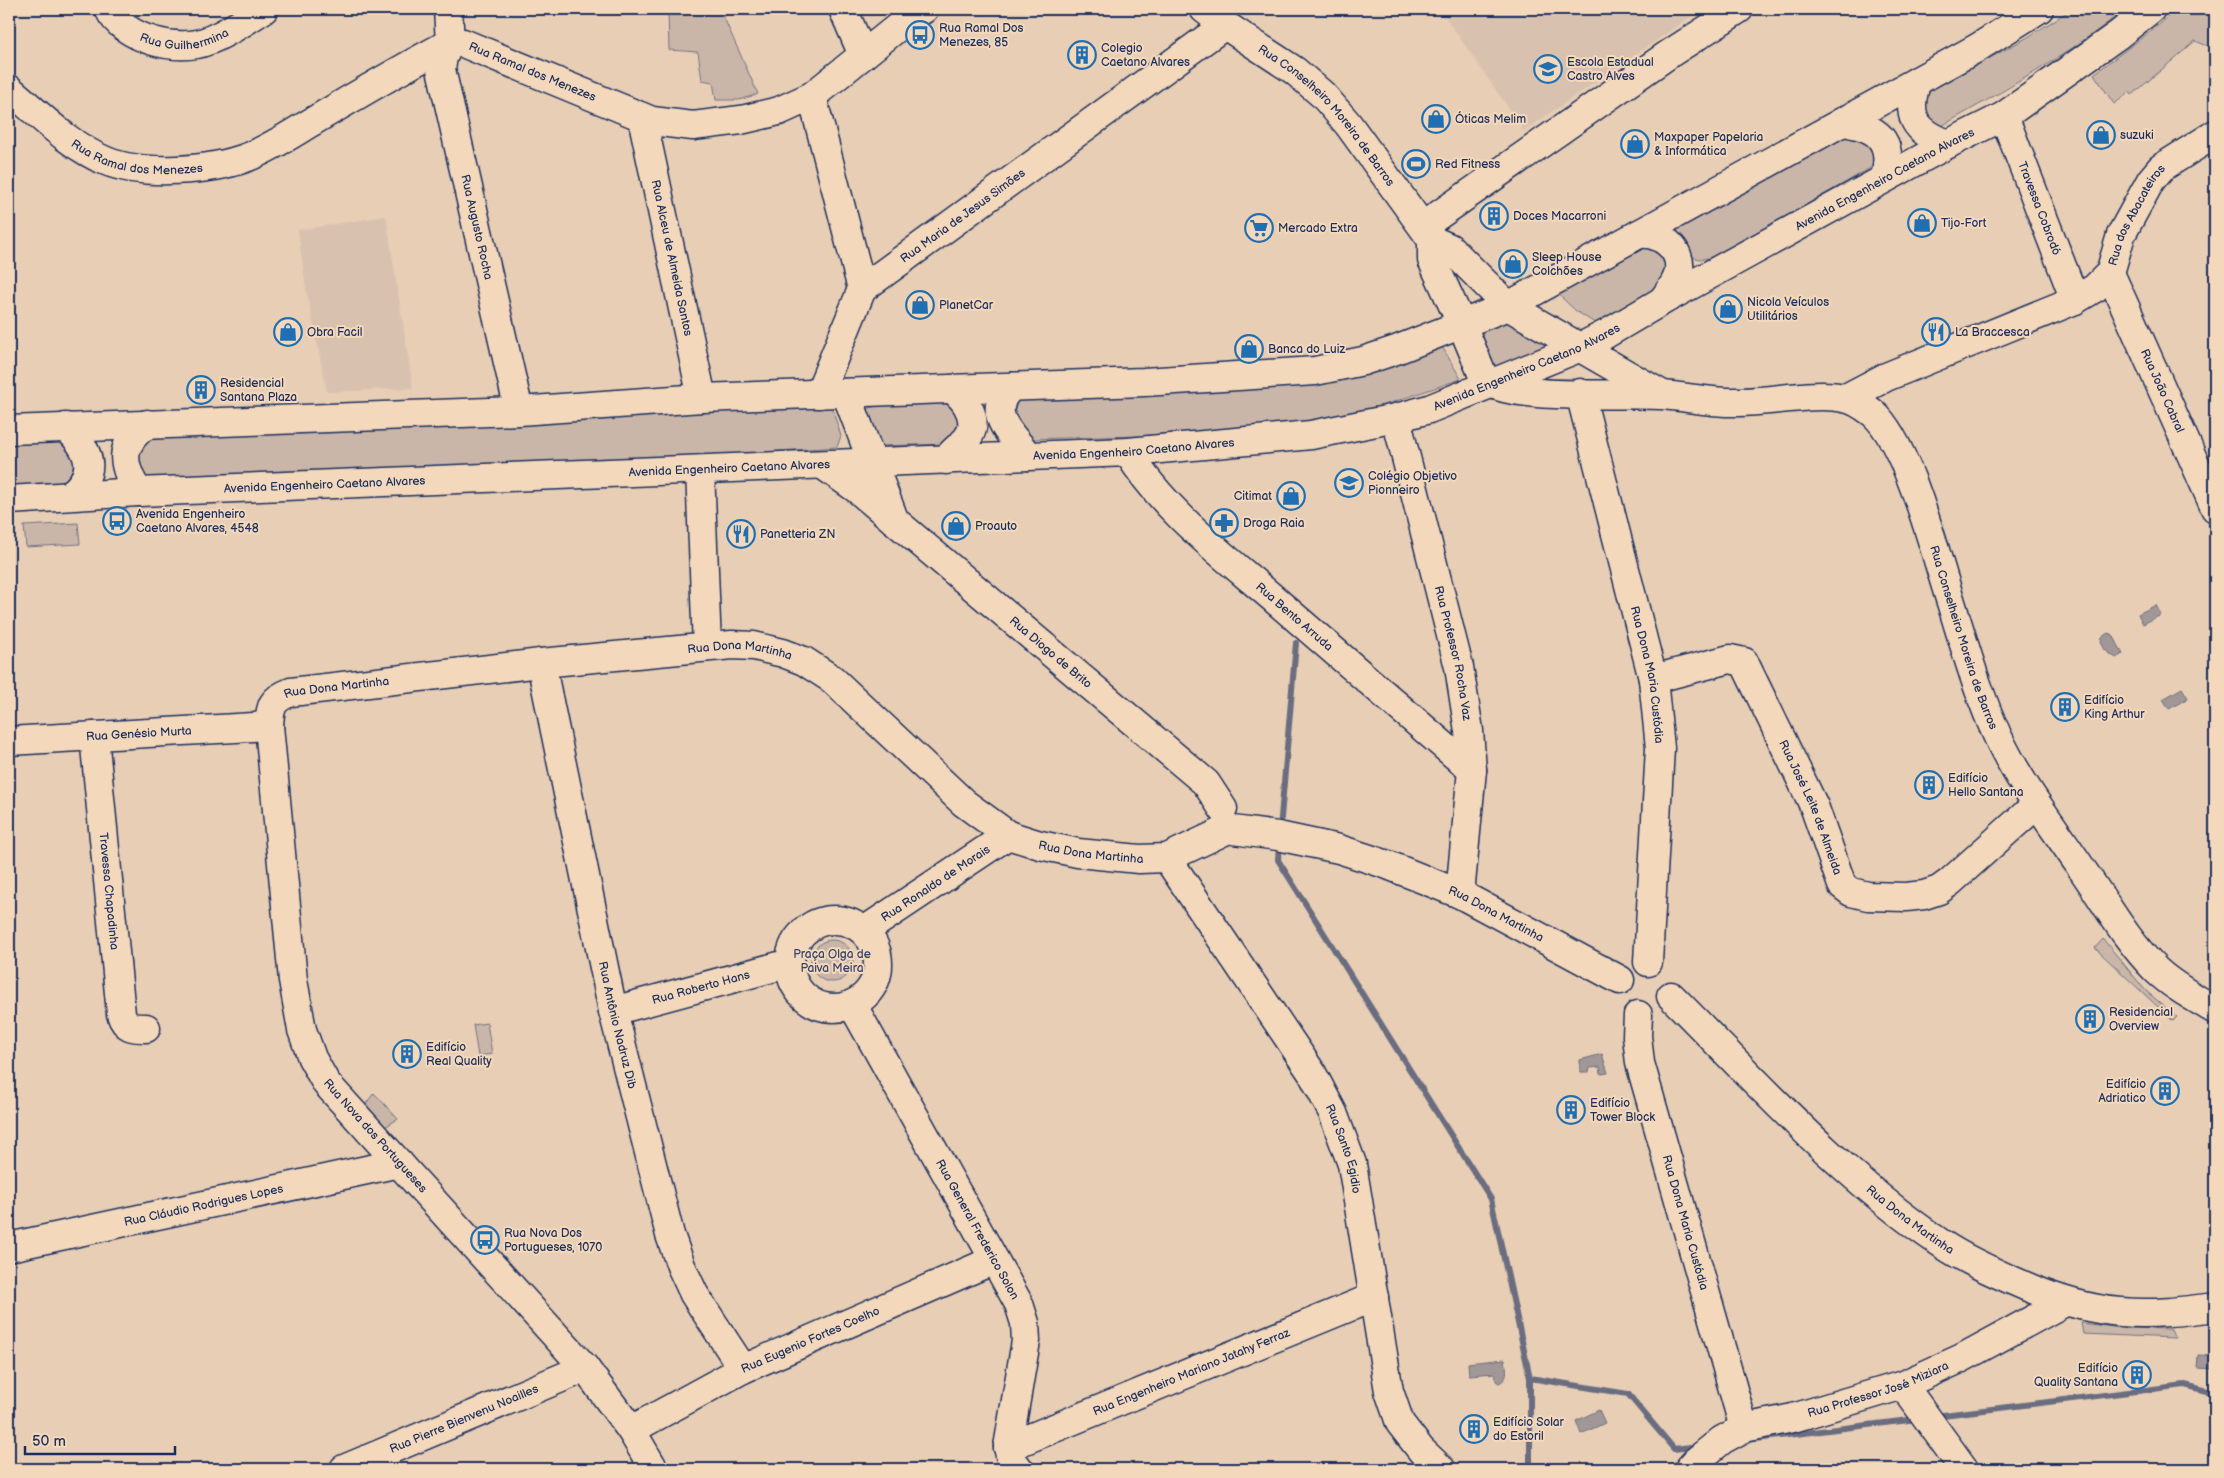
<svg xmlns="http://www.w3.org/2000/svg" width="2224" height="1478" font-family="'Balsamiq Sans',sans-serif">
  <style>
    .built { fill: #d8c2af }
    .green { fill: #c9b6a9; stroke: #727284 }
    .water { fill: #a19797; stroke: #6b6d80 }
    .lines { fill: none; stroke-linecap: round; stroke-linejoin: round }
    .stream { stroke: #6b6d80; stroke-width: 6 }
    .minor-casing { stroke: #1b2f5e; stroke-width: 31 }
    .major-casing { stroke: #1b2f5e; stroke-width: 31 }
    .minor { stroke: #f4d8bb; stroke-width: 28 }
    .major { stroke: #f4d8bb; stroke-width: 28 }
    .labels { text-anchor: middle; dominant-baseline: central; stroke-width: 4; stroke-linejoin: round; paint-order: stroke }
    .poi-label { font-size: 12px; fill: #1b2f5e; stroke: #f4d8bb; text-anchor: start }
    .street-label { font-size: 12px; fill: #1b2f5e; stroke: #f4d8bb }
    .park-label { font-size: 12px; fill: #354369; stroke: #f4d8bb }
  </style>
  <rect width="100%" height="100%" fill="#e7ceb5"/>
  <filter id="ink" filterUnits="userSpaceOnUse"><feTurbulence type="fractalNoise" baseFrequency=".02" numOctaves="2"/><feDisplacementMap in="SourceGraphic" scale="10" xChannelSelector="R" yChannelSelector="G"/><feConvolveMatrix kernelMatrix="1 2 1 2 8 2 1 2 1" color-interpolation-filters="sRGB"/></filter>
  <g filter="url(#ink)">
    <path class="built" d="M 1440,9 L 1702,9 L 1524,131 Z
      M 386,216 L 413,388 L 327,392 L 306,289 L 298,230 Z"/>
    <path class="green" d="M 668,9 L 720,9 L 758,94 L 739,100 L 716,100 L 713,82 L 702,80 L 698,52 L 669,50 Z
      M 2072,9 L 2125,9 C 2068,56 2003,91 1938,128 L 1924,125 L 1918,101 L 1930,91 L 2028,37 Z
      M 2177,9 L 2215,9 L 2215,46 L 2208,46 L 2195,41 L 2132,95 L 2130,92 L 2114,104 L 2094,74 L 2160,24 Z
      M 1858,129 L 1869,135 L 1879,163 L 1717,256 C 1712,257 1705,259 1700,259 C 1684,257 1677,244 1677,230 L 1690,220 Z
      M 1652,242 L 1671,261 L 1666,286 L 1598,325 L 1576,311 L 1558,294 Z
      M 1515,316 L 1562,342 L 1485,371 L 1472,335 Z
      M 1441,345 L 1461,379 L 1384,405 L 1305,422 L 1138,436 L 1026,439 L 1009,406 L 1022,397 Z
      M 957,400 L 966,430 L 950,444 L 875,446 L 863,410 L 884,404 Z
      M 810,406 L 832,408 L 841,436 L 837,447 L 720,455 L 138,479 L 135,444 L 146,437 Z
      M 65,440 L 80,451 L 71,486 L 9,490 L 9,444 Z
      M 78,523 L 80,544 L 26,547 L 24,526 Z
      M 2103,939 L 2146,991 L 2177,1017 L 2173,1021 L 2095,948 Z
      M811 961a21 21 0 1 1 42 0a21 21 0 1 1-42 0Z
      M 487,1023 L 492,1054 L 478,1056 L 473,1025 Z
      M 374,1093 L 398,1119 L 385,1127 L 363,1108 Z
      M 2081,1323 L 2121,1328 L 2171,1329 L 2175,1338 L 2083,1334 Z"/>
    <path class="water" d="M 2156,605 L 2161,615 L 2143,624 L 2138,614 Z
      M 2108,633 L 2113,635 L 2123,654 L 2116,658 L 2105,650 L 2101,642 L 2102,637 Z
      M 2182,688 L 2188,698 L 2169,709 L 2163,699 Z
      M 1602,1054 L 1608,1073 L 1601,1074 L 1600,1067 L 1590,1068 L 1589,1072 L 1580,1072 L 1580,1060 Z
      M 2198,1355 L 2215,1356 L 2215,1369 L 2197,1368 Z
      M 1505,1359 C 1506,1369 1510,1378 1499,1383 L 1496,1381 L 1495,1373 L 1469,1375 L 1468,1363 Z
      M 1599,1410 L 1605,1423 L 1581,1434 L 1576,1421 Z"/>
    <g class="lines">
      <path class="stream" d="M 1280,829 L 1296,643
        M 1279,844 L 1278,860 L 1491,1199 L 1530,1378 L 1530,1469
        M 1530,1378 L 1628,1394 L 1674,1449 L 1699,1446
        M 1935,1416 L 2185,1385 L 2215,1393
        M 1756,1439 L 1917,1419"/>
      <defs>
        <g id="minor">
          <path id="s1" d="M 109,9 C 123,39 178,53 207,41 C 227,34 246,20 264,9"/>
          <path id="s2" d="M 448,9 L 450,43 L 443,57 L 441,69 L 519,411"/>
          <path d="M 843,9 L 863,55"/>
          <path id="s3" d="M 9,89 C 39,114 69,146 106,161 C 142,176 212,171 248,157 C 271,148 293,133 315,120 C 359,94 404,67 450,43 L 463,43 L 652,121 L 693,126 L 741,120 L 779,111 L 812,96 L 908,19 L 924,9"/>
          <path id="s4" d="M 812,96 L 862,289 L 1225,25"/>
          <path id="s5" d="M 2004,116 L 2075,300"/>
          <path id="s6" d="M 642,117 L 702,398"/>
          <path d="M 1423,226 L 1669,54 L 1739,9"/>
          <path id="s7" d="M 2110,273 L 2215,508"/>
          <path d="M 846,393 L 894,519"/>
          <path id="s8" d="M 1580,393 L 1653,679 L 1660,748 L 1648,962"/>
          <path d="M 819,394 L 862,289"/>
          <path id="s9" d="M 1846,398 L 1886,377 L 2075,300 L 2095,288 L 2110,273 L 2121,235 L 2151,180 L 2161,168 L 2215,134"/>
          <path id="s10" d="M 1396,418 L 1459,667 L 1469,731 L 1472,770 L 1460,894"/>
          <path id="s11" d="M 1128,452 C 1162,509 1224,556 1274,599 C 1340,656 1406,713 1472,770"/>
          <path id="s12" d="M 823,465 L 857,489 L 1206,783 L 1223,809"/>
          <path d="M 700,470 L 707,647"/>
          <path id="s13" d="M 541,663 L 613,1011 L 670,1235 L 681,1266 L 694,1294 L 743,1369"/>
          <path id="s14" d="M 1653,679 L 1730,659 L 1744,662 L 1814,806 L 1842,885 L 1851,892 L 1868,896 L 1906,897 L 1924,895 L 1939,890 L 1950,882 L 2036,805"/>
          <path id="s15" d="M 94,736 L 121,1014 C 125,1028 133,1028 146,1028"/>
          <path id="s16" d="M 9,741 L 269,726"/>
          <path id="s17" d="M 1233,830 L 1278,836 L 1339,849 L 1388,865 L 1460,894 L 1620,980"/>
          <path id="s18" d="M 1167,858 L 1312,1073 L 1333,1113 L 1352,1164 L 1389,1391 L 1400,1423 L 1421,1450 L 1441,1469"/>
          <circle cx="834" cy="964" r="44"/>
          <path id="s19" d="M 864,931 L 1008,835"/>
          <path id="s20" d="M 1671,996 C 1757,1082 1841,1176 1942,1244 C 1964,1259 1991,1271 2016,1282 C 2049,1297 2084,1309 2121,1312 C 2152,1315 2184,1311 2215,1307"/>
          <path id="s21" d="M 852,1004 L 1019,1304 L 1025,1323 L 1026,1341 L 1008,1447 L 1011,1459 L 1019,1469"/>
          <path id="s22" d="M 613,1011 L 790,963"/>
          <path id="s23" d="M 1638,1015 L 1637,1036 L 1640,1063 L 1744,1428"/>
          <path id="s24" d="M 9,1247 L 399,1163"/>
          <path d="M 1903,1385 L 1964,1469"/>
          <path id="s25" d="M 631,1430 L 743,1369 L 994,1260"/>
          <path id="s26" d="M 1008,1447 L 1374,1297"/>
          <path id="s27" d="M 344,1469 L 585,1368"/>
          <path id="s28" d="M 654,1469 L 631,1430 L 585,1368 L 326,1083 L 312,1058 L 302,1030 L 293,980 L 269,726 C 270,706 272,699 291,692 L 541,663 L 732,645 L 754,646 L 783,653 L 804,661 L 832,679 L 964,803 L 1008,835 L 1040,845 L 1078,853 L 1139,859 L 1167,858 L 1222,832"/>
          <path id="s29" d="M 1689,1469 L 1696,1461 L 1722,1440 L 1744,1428 L 1793,1418 L 1903,1385 L 1962,1358 L 2065,1302"/>
        </g>
        <g id="major">
          <path id="s30" d="M 1204,9 L 1225,25 L 1295,71 L 1323,95 L 1348,124 L 1432,240 L 1432,260 L 1462,325 L 1484,378 C 1504,402 1627,392 1662,395 C 1688,397 1713,403 1739,402 C 1770,402 1816,392 1844,398 C 1854,399 1865,407 1873,413 C 1908,444 1934,550 1949,596 C 1964,643 1977,692 1998,737 C 2021,786 2054,827 2084,872 C 2107,905 2127,941 2156,970 C 2173,986 2195,998 2215,1010"/>
          <path d="M 1917,81 C 1905,116 1914,131 1948,144"/>
          <path d="M 1842,122 C 1878,127 1894,140 1885,178"/>
          <path d="M 1639,234 C 1660,232 1682,248 1679,271 C 1677,283 1669,292 1662,301"/>
          <path d="M 1432,240 L 1450,248 L 1508,306 L 1659,393"/>
          <path d="M 1011,387 C 983,414 1014,436 1028,456"/>
          <path d="M 66,427 C 89,449 100,472 70,495"/>
          <path d="M 9,430 L 519,411 L 702,398 L 1144,382 L 1315,371 L 1363,361 L 1396,350 L 1508,306 L 1977,48 L 2039,9"/>
          <path d="M 946,460 C 952,452 959,447 966,440 C 981,422 967,400 952,389"/>
          <path d="M 138,492 C 121,464 118,445 147,424"/>
          <path id="s31" d="M 9,500 L 138,492 L 1128,452 L 1311,435 L 1396,418 L 1429,409 L 1581,347 L 1606,334 L 1662,301 L 1948,144 L 2004,116 L 2118,35 L 2151,9"/>
        </g>
      </defs>
      <use href="#minor" class="minor-casing"/>
      <use href="#major" class="major-casing"/>
      <use href="#minor" class="minor"/>
      <use href="#major" class="major"/>
    </g>
  </g>
  <defs>
    <symbol id="bus-ring" viewBox="-11 -11 22 22"><circle r="9.5" fill="#f4d8bb" stroke="#1f6fb2" stroke-width="1.5"/><path d="M-5-6H5V4H4V6H2V4H-2V6H-4V4H-5ZM-3.5-4V0h7V-4ZM-3.5 1.2v1.5H-2V1.2ZM2 1.2v1.5H3.5V1.2Z" fill="#1f6fb2"/></symbol>
    <symbol id="building-ring" viewBox="-11 -11 22 22"><circle r="9.5" fill="#f4d8bb" stroke="#1f6fb2" stroke-width="1.5"/><path d="M-4-6H4V6H1V3H-1V6H-4ZM-2.5-4.3h1.7v1.8h-1.7ZM.8-4.3h1.7v1.8H.8ZM-2.5-1h1.7V.8h-1.7ZM.8-1h1.7V.8H.8Z" fill="#1f6fb2"/></symbol>
    <symbol id="school-ring" viewBox="-11 -11 22 22"><circle r="9.5" fill="#f4d8bb" stroke="#1f6fb2" stroke-width="1.5"/><path d="M0-5L7-2L0 1L-7-2ZM-4 1L0 2.5L4 1V4Q0 6-4 4Z" fill="#1f6fb2"/></symbol>
    <symbol id="shop-ring" viewBox="-11 -11 22 22"><circle r="9.5" fill="#f4d8bb" stroke="#1f6fb2" stroke-width="1.5"/><path d="M-5-2.5h2.3a2.7 3.5 0 0 1 5.4 0H5L5.5 6h-11ZM-1.5-2.5h3a1.5 2.3 0 0 0-3 0Z" fill="#1f6fb2"/></symbol>
    <symbol id="stadium-ring" viewBox="-11 -11 22 22"><circle r="9.5" fill="#f4d8bb" stroke="#1f6fb2" stroke-width="1.5"/><path d="M0-5a6.5 5 0 1 0 0 10a6.5 5 0 1 0 0-10ZM-3.5-1.8h7v3.6h-7Z" fill="#1f6fb2"/></symbol>
    <symbol id="supermarket-ring" viewBox="-11 -11 22 22"><circle r="9.5" fill="#f4d8bb" stroke="#1f6fb2" stroke-width="1.5"/><path d="M-6-5.5h2.5l.6 2H6L4.5 2H-2.5L-4.4-4H-6ZM-1.5 3.2a1.3 1.3 0 1 0 .1 0ZM3 3.2a1.3 1.3 0 1 0 .1 0Z" fill="#1f6fb2"/></symbol>
    <symbol id="restaurant-ring" viewBox="-11 -11 22 22"><circle r="9.5" fill="#f4d8bb" stroke="#1f6fb2" stroke-width="1.5"/><path d="M-5-6h1v4h1v-4h1v4h1v-4h1v5L-1.5 .5V6h-2V.5L-5-1ZM5-6V6H3V1.5H1.5Q1.5-4 5-6Z" fill="#1f6fb2"/></symbol>
    <symbol id="pharmacy-ring" viewBox="-11 -11 22 22"><circle r="9.5" fill="#f4d8bb" stroke="#1f6fb2" stroke-width="1.5"/><path d="M-2-6h4v4h4v4h-4v4h-4v-4h-4v-4h4Z" fill="#1f6fb2"/></symbol>
  </defs>
  <g fill-rule="evenodd">
    <use href="#bus-ring" x="904" y="19" width="32" height="32"/>
    <use href="#building-ring" x="1066" y="39" width="32" height="32"/>
    <use href="#school-ring" x="1532" y="53" width="32" height="32"/>
    <use href="#shop-ring" x="1420" y="103" width="32" height="32"/>
    <use href="#shop-ring" x="2085" y="119" width="32" height="32"/>
    <use href="#shop-ring" x="1619" y="128" width="32" height="32"/>
    <use href="#stadium-ring" x="1400" y="148" width="32" height="32"/>
    <use href="#building-ring" x="1478" y="200" width="32" height="32"/>
    <use href="#shop-ring" x="1906" y="207" width="32" height="32"/>
    <use href="#supermarket-ring" x="1243" y="212" width="32" height="32"/>
    <use href="#shop-ring" x="1497" y="248" width="32" height="32"/>
    <use href="#shop-ring" x="904" y="289" width="32" height="32"/>
    <use href="#shop-ring" x="1712" y="293" width="32" height="32"/>
    <use href="#shop-ring" x="272" y="316" width="32" height="32"/>
    <use href="#restaurant-ring" x="1920" y="316" width="32" height="32"/>
    <use href="#shop-ring" x="1233" y="333" width="32" height="32"/>
    <use href="#building-ring" x="185" y="374" width="32" height="32"/>
    <use href="#school-ring" x="1333" y="467" width="32" height="32"/>
    <use href="#shop-ring" x="1275" y="480" width="32" height="32"/>
    <use href="#bus-ring" x="101" y="505" width="32" height="32"/>
    <use href="#pharmacy-ring" x="1208" y="507" width="32" height="32"/>
    <use href="#shop-ring" x="940" y="510" width="32" height="32"/>
    <use href="#restaurant-ring" x="725" y="518" width="32" height="32"/>
    <use href="#building-ring" x="2049" y="691" width="32" height="32"/>
    <use href="#building-ring" x="1913" y="769" width="32" height="32"/>
    <use href="#building-ring" x="2074" y="1003" width="32" height="32"/>
    <use href="#building-ring" x="391" y="1038" width="32" height="32"/>
    <use href="#building-ring" x="2149" y="1075" width="32" height="32"/>
    <use href="#building-ring" x="1555" y="1094" width="32" height="32"/>
    <use href="#bus-ring" x="469" y="1224" width="32" height="32"/>
    <use href="#building-ring" x="2121" y="1359" width="32" height="32"/>
    <use href="#building-ring" x="1458" y="1413" width="32" height="32"/>
  </g>
  <g class="labels">
    <g class="poi-label">
      <text x="939" y="28">Rua Ramal Dos<tspan x="939" dy="14">Menezes, 85</tspan></text>
      <text x="1101" y="48">Colegio<tspan x="1101" dy="14">Caetano Alvares</tspan></text>
      <text x="1567" y="62">Escola Estadual<tspan x="1567" dy="14">Castro Alves</tspan></text>
      <text x="1455" y="119">Óticas Melim</text>
      <text x="2120" y="135">suzuki</text>
      <text x="1654" y="137">Maxpaper Papelaria<tspan x="1654" dy="14">&amp; Informática</tspan></text>
      <text x="1435" y="164">Red Fitness</text>
      <text x="1513" y="216">Doces Macarroni</text>
      <text x="1941" y="223">Tijo-Fort</text>
      <text x="1278" y="228">Mercado Extra</text>
      <text x="1532" y="257">Sleep House<tspan x="1532" dy="14">Colchões</tspan></text>
      <text x="1747" y="302">Nicola Veículos<tspan x="1747" dy="14">Utilitários</tspan></text>
      <text x="939" y="305">PlanetCar</text>
      <text x="307" y="332">Obra Facil</text>
      <text x="1955" y="332">La Braccesca</text>
      <text x="1268" y="349">Banca do Luiz</text>
      <text x="220" y="383">Residencial<tspan x="220" dy="14">Santana Plaza</tspan></text>
      <text x="1368" y="476">Colégio Objetivo<tspan x="1368" dy="14">Pionneiro</tspan></text>
      <text x="1272" y="496" text-anchor="end">Citimat</text>
      <text x="136" y="514">Avenida Engenheiro<tspan x="136" dy="14">Caetano Alvares, 4548</tspan></text>
      <text x="1243" y="523">Droga Raia</text>
      <text x="975" y="526">Proauto</text>
      <text x="760" y="534">Panetteria ZN</text>
      <text x="2084" y="700">Edifício<tspan x="2084" dy="14">King Arthur</tspan></text>
      <text x="1948" y="778">Edifício<tspan x="1948" dy="14">Hello Santana</tspan></text>
      <text x="2109" y="1012">Residencial<tspan x="2109" dy="14">Overview</tspan></text>
      <text x="426" y="1047">Edifício<tspan x="426" dy="14">Real Quality</tspan></text>
      <text x="2146" y="1084" text-anchor="end">Edifício<tspan x="2146" dy="14">Adriatico</tspan></text>
      <text x="1590" y="1103">Edifício<tspan x="1590" dy="14">Tower Block</tspan></text>
      <text x="504" y="1233">Rua Nova Dos<tspan x="504" dy="14">Portugueses, 1070</tspan></text>
      <text x="2118" y="1368" text-anchor="end">Edifício<tspan x="2118" dy="14">Quality Santana</tspan></text>
      <text x="1493" y="1422">Edifício Solar<tspan x="1493" dy="14">do Estoril</tspan></text>
    </g>
    <g class="street-label">
      <text stroke="none"><textPath href="#s1" startOffset="88">Rua Guilhermina</textPath></text>
      <text stroke="none"><textPath href="#s3" startOffset="586">Rua Ramal dos Menezes</textPath></text>
      <text stroke="none"><textPath href="#s30" startOffset="164">Rua Conselheiro Moreira de Barros</textPath></text>
      <text stroke="none"><textPath href="#s3" startOffset="151">Rua Ramal dos Menezes</textPath></text>
      <text stroke="none"><textPath href="#s31" startOffset="1936">Avenida Engenheiro Caetano Alvares</textPath></text>
      <text stroke="none"><textPath href="#s5" startOffset="99">Travessa Cobrodó</textPath></text>
      <text stroke="none"><textPath href="#s4" startOffset="324">Rua Maria de Jesus Simões</textPath></text>
      <text stroke="none"><textPath href="#s9" startOffset="358">Rua dos Abacateiros</textPath></text>
      <text stroke="none"><textPath href="#s2" startOffset="224">Rua Augusto Rocha</textPath></text>
      <text stroke="none"><textPath href="#s6" startOffset="144">Rua Alceu de Almeida Santos</textPath></text>
      <text stroke="none"><textPath href="#s31" startOffset="1531">Avenida Engenheiro Caetano Alvares</textPath></text>
      <text stroke="none"><textPath href="#s7" startOffset="129">Rua João Cabral</textPath></text>
      <text stroke="none"><textPath href="#s31" startOffset="1126">Avenida Engenheiro Caetano Alvares</textPath></text>
      <text stroke="none"><textPath href="#s31" startOffset="721">Avenida Engenheiro Caetano Alvares</textPath></text>
      <text stroke="none"><textPath href="#s31" startOffset="316">Avenida Engenheiro Caetano Alvares</textPath></text>
      <text stroke="none"><textPath href="#s11" startOffset="235">Rua Bento Arruda</textPath></text>
      <text stroke="none"><textPath href="#s30" startOffset="1118">Rua Conselheiro Moreira de Barros</textPath></text>
      <text stroke="none"><textPath href="#s12" startOffset="295">Rua Diogo de Brito</textPath></text>
      <text stroke="none"><textPath href="#s28" startOffset="1368">Rua Dona Martinha</textPath></text>
      <text stroke="none"><textPath href="#s10" startOffset="242">Rua Professor Rocha Vaz</textPath></text>
      <text stroke="none"><textPath href="#s8" startOffset="290">Rua Dona Maria Custódia</textPath></text>
      <text stroke="none"><textPath href="#s28" startOffset="962">Rua Dona Martinha</textPath></text>
      <text stroke="none"><textPath href="#s16" startOffset="130">Rua Genésio Murta</textPath></text>
      <text stroke="none"><textPath href="#s14" startOffset="254">Rua José Leite de Almeida</textPath></text>
      <text stroke="none"><textPath href="#s28" startOffset="1788">Rua Dona Martinha</textPath></text>
      <text stroke="none"><textPath href="#s19" startOffset="86">Rua Ronaldo de Morais</textPath></text>
      <text stroke="none"><textPath href="#s15" startOffset="156">Travessa Chapadinha</textPath></text>
      <text stroke="none"><textPath href="#s17" startOffset="278">Rua Dona Martinha</textPath></text>
      <text stroke="none"><textPath href="#s22" startOffset="91">Rua Roberto Hans</textPath></text>
      <text stroke="none"><textPath href="#s13" startOffset="370">Rua Antônio Nadruz Dib</textPath></text>
      <text transform="translate(375 1136) rotate(48)">Rua Nova dos Portugueses</text>
      <text stroke="none"><textPath href="#s18" startOffset="342">Rua Santo Egidio</textPath></text>
      <text stroke="none"><textPath href="#s24" startOffset="199">Rua Cláudio Rodrigues Lopes</textPath></text>
      <text stroke="none"><textPath href="#s20" startOffset="328">Rua Dona Martinha</textPath></text>
      <text stroke="none"><textPath href="#s23" startOffset="214">Rua Dona Maria Custódia</textPath></text>
      <text stroke="none"><textPath href="#s21" startOffset="258">Rua General Frederico Solon</textPath></text>
      <text stroke="none"><textPath href="#s25" startOffset="201">Rua Eugenio Fortes Coelho</textPath></text>
      <text stroke="none"><textPath href="#s26" startOffset="198">Rua Engenheiro Mariano Jatahy Ferraz</textPath></text>
      <text stroke="none"><textPath href="#s29" startOffset="209">Rua Professor José Miziara</textPath></text>
      <text stroke="none"><textPath href="#s27" startOffset="130">Rua Pierre Bienvenu Noailles</textPath></text>
    </g>
    <g class="park-label">
      <text x="832" y="954">Praça Olga de<tspan x="832" dy="14">Paiva Meira</tspan></text>
    </g>
  </g>
  <rect width="2224" height="1478" fill="none" stroke="#f4d8bb" stroke-width="30"/>
  <rect x="15" y="15" width="2194" height="1448" fill="none" stroke="#1b2f5e" stroke-width="2" filter="url(#ink)"/>
  <path d="M25 1446v8h150v-8" fill="none" stroke="#1b2f5e" stroke-width="2.5"/>
  <text x="32" y="1446" font-size="15" fill="#1b2f5e" stroke="#f4d8bb" stroke-width="4" paint-order="stroke">50 m</text>
</svg>
